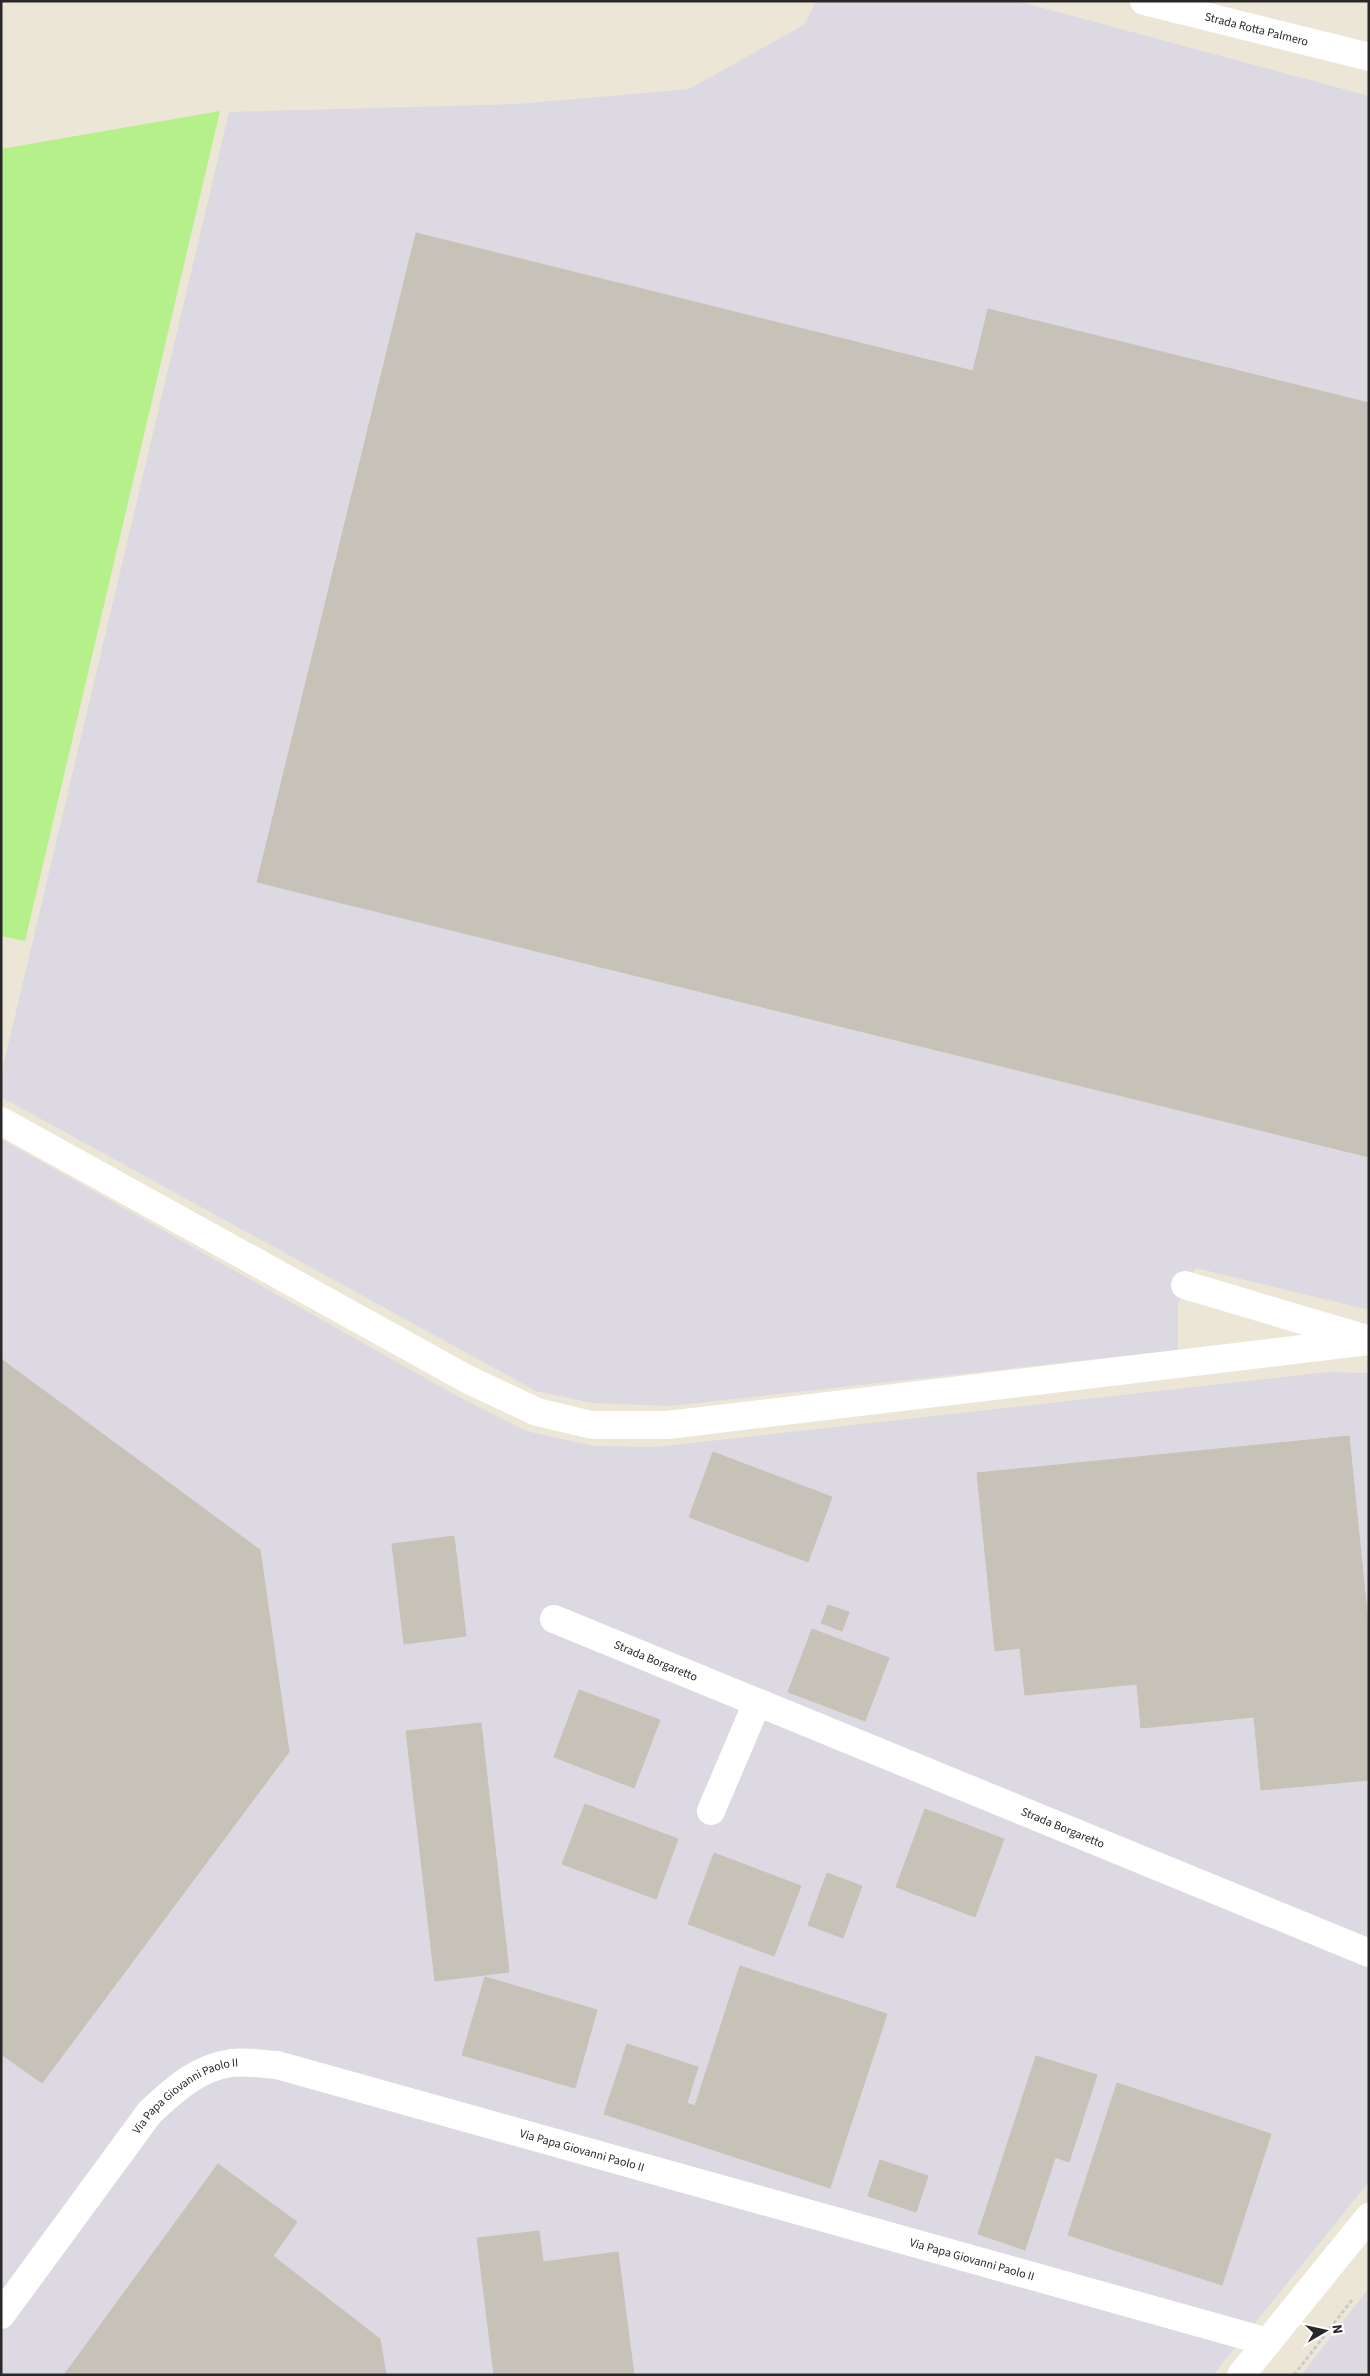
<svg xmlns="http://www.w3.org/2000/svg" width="1370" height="2376" font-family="'Source Sans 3',sans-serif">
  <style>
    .industrial { fill: #ddd9e3 }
    .pitch { fill: #b5f08a }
    .building { fill: #c6c2b8; stroke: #c7c2b1 }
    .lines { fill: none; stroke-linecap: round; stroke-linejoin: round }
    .path { stroke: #cbcbcb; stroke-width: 3; stroke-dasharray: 4 2.5; stroke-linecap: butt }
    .minor { stroke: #fff; stroke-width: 28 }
    .tertiary { stroke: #fff; stroke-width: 28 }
    .labels { text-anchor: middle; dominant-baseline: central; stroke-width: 5; stroke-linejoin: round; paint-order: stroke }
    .street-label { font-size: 12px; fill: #282828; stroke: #fff }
  </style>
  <rect width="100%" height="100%" fill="#ece6d7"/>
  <path class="industrial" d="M 816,1 L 1017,1 L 1369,96 L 1369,1310 L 1196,1268 L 1186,1285 L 1178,1305 L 1178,1350 L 670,1406 L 592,1403 L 536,1391 L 1,1097 L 1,1075 L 229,112 L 517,104 L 689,89 L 804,25 Z
    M 1,1139 L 457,1396 L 526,1431 L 594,1446 L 656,1447 L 1328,1372 L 1369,1373 L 1369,2182 L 1213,2375 L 1,2375 Z
    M 1369,2288 L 1369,2375 L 1301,2375 Z"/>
  <path class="pitch" d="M 220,111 L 25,941 L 1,936 L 1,149 Z"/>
  <path class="building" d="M 416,233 L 973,371 L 988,309 L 1369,403 L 1369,1157 L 257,882 Z
    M 1,1359 L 260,1550 L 289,1752 L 42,2083 L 1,2054 Z
    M 1349,1436 L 1369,1633 L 1369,1780 L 1261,1790 L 1254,1717 L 1141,1728 L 1137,1684 L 1025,1695 L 1020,1648 L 995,1651 L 977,1473 Z
    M 713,1452 L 832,1497 L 808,1562 L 689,1517 Z
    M 454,1536 L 466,1636 L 404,1644 L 392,1544 Z
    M 828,1605 L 849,1612 L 842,1631 L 821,1623 Z
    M 812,1629 L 889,1658 L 865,1721 L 788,1692 Z
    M 579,1690 L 660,1720 L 634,1788 L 554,1757 Z
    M 481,1723 L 509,1972 L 435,1981 L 406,1731 Z
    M 585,1804 L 678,1839 L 656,1899 L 562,1864 Z
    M 925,1809 L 1004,1839 L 975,1917 L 896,1887 Z
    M 714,1853 L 801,1886 L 774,1956 L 688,1924 Z
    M 827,1873 L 862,1886 L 843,1938 L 808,1925 Z
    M 740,1966 L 887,2014 L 830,2188 L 604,2114 L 627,2044 L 698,2067 L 687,2103 L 695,2106 Z
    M 485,1977 L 597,2010 L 575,2088 L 462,2055 Z
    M 1036,2056 L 1097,2075 L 1069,2162 L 1008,2142 Z
    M 1117,2083 L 1271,2134 L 1222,2285 L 1068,2235 Z
    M 1008,2142 L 1055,2158 L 1025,2250 L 978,2234 Z
    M 880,2160 L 928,2176 L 916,2212 L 868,2196 Z
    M 218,2164 L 297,2222 L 273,2256 L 380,2339 L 386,2375 L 64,2375 Z
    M 539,2231 L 543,2262 L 618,2252 L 634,2375 L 494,2375 L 477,2238 Z"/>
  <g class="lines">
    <path class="path" d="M 1294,2375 L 1352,2300"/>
    <g class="minor">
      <path id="s1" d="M 1144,1 L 1369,57"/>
      <path d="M 1,1121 L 467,1379 L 537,1412 L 592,1425 L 668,1425 L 1369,1341"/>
      <path d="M 1185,1285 L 1363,1338"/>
      <path id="s2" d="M 554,1619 L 1369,1953"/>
      <path d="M 711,1811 L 757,1703"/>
      <path id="s3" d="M 1,2315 L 150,2112 C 174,2090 197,2068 231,2063 C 245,2061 262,2064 277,2065 L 1268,2342"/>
    </g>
    <path class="tertiary" d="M 1241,2375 L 1369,2217"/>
  </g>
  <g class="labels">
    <g class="street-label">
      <text stroke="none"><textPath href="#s1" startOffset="116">Strada Rotta Palmero</textPath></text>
      <text stroke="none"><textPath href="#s2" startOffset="110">Strada Borgaretto</textPath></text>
      <text stroke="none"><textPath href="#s2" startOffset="550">Strada Borgaretto</textPath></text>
      <text stroke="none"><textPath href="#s3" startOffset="291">Via Papa Giovanni Paolo II</textPath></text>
      <text stroke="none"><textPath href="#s3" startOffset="711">Via Papa Giovanni Paolo II</textPath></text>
      <text stroke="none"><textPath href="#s3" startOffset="1116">Via Papa Giovanni Paolo II</textPath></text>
    </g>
  </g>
  <rect width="1370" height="2376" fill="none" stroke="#282828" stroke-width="5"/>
  <g transform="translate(1325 2331) rotate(81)" stroke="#ffffff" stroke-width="4" paint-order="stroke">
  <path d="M0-4L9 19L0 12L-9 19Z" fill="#282828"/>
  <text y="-8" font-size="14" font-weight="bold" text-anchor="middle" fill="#282828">N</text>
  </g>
</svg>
